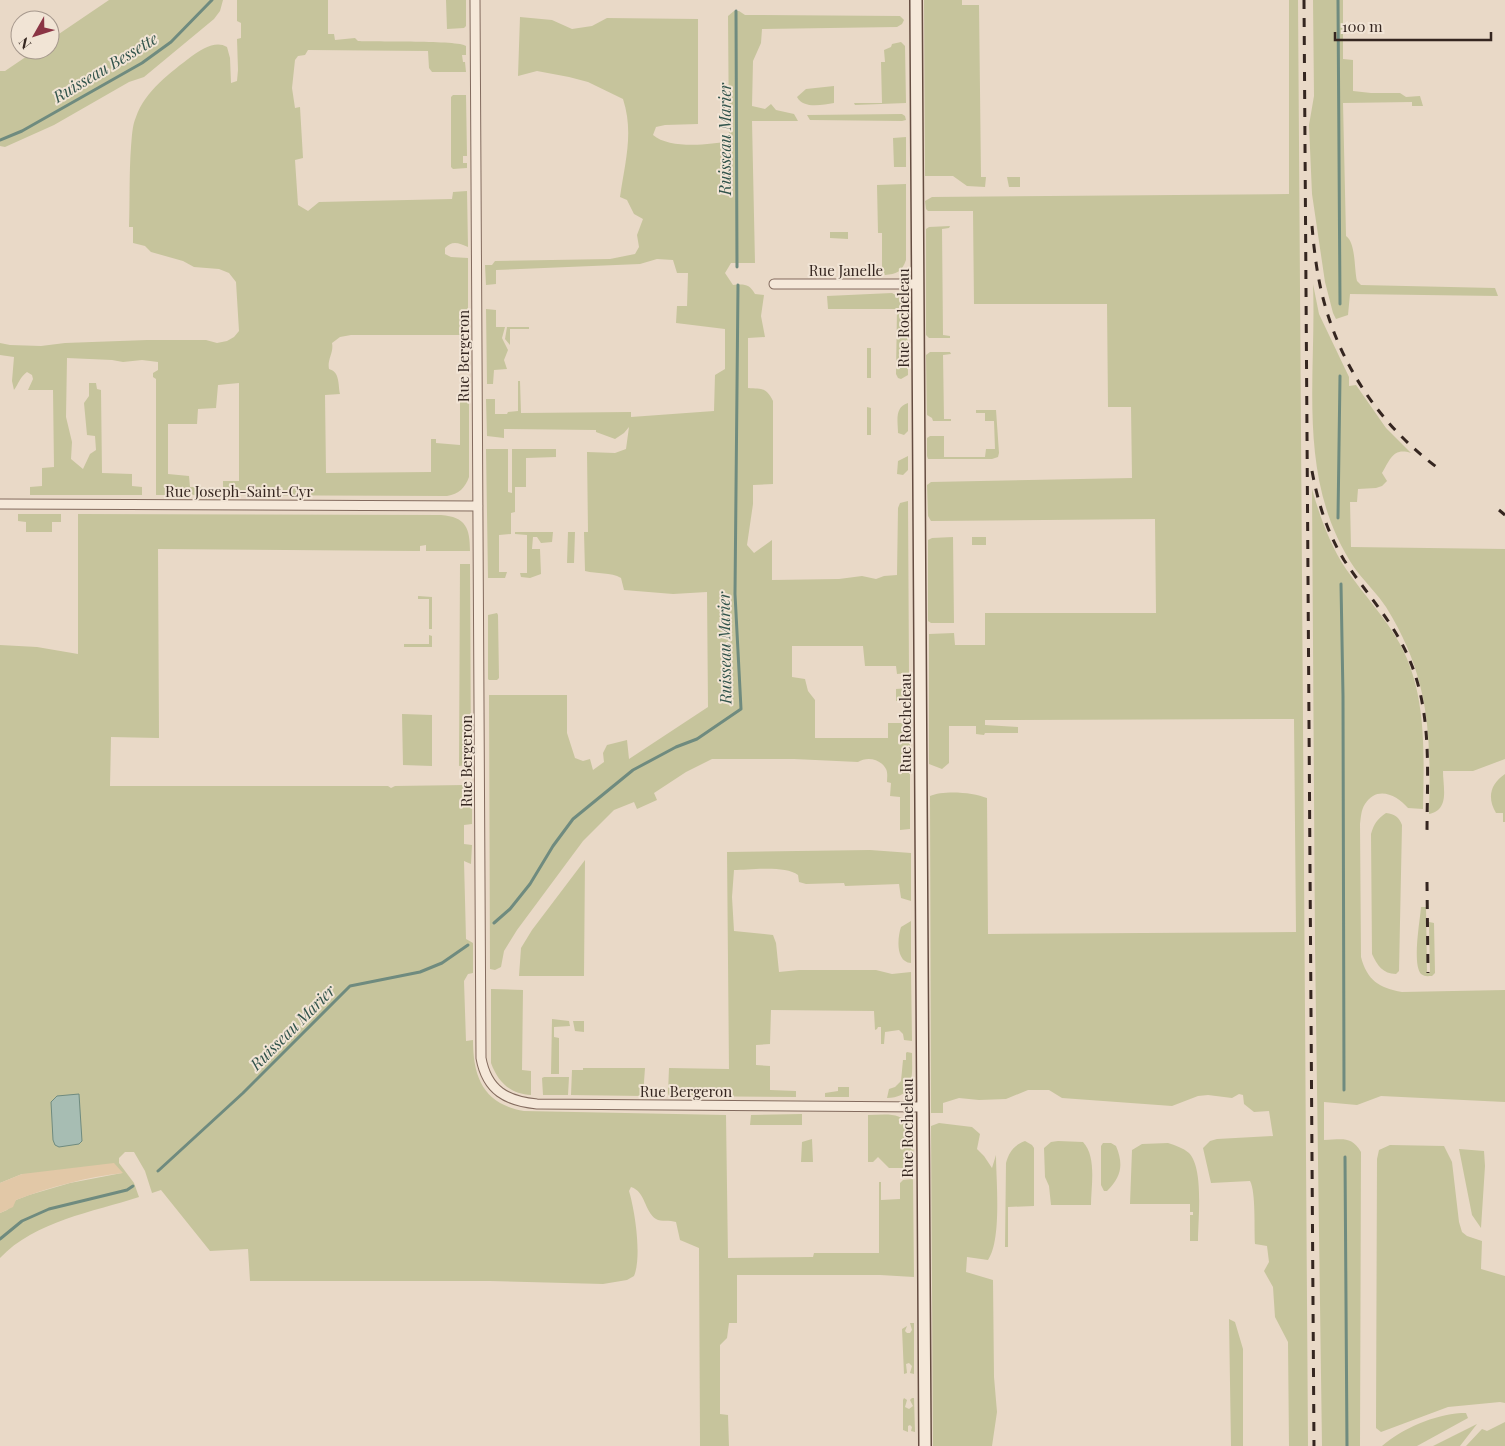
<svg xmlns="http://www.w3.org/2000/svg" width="1505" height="1446" font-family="'Playfair Display',serif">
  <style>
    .green { fill: #c6c49c }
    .sand { fill: #e2c8a7 }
    .water { fill: #a7bdb3; stroke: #6f8b7f }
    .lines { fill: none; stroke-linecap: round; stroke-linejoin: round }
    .stream { stroke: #6f8b7f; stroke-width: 3 }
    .street-casing { stroke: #836b5e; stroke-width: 11 }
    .secondary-casing { stroke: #654d41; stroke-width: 14 }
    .street { stroke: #f5e8d9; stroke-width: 9 }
    .secondary { stroke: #f5e8d9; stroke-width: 11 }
    .rail { stroke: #352620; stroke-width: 3; stroke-dasharray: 9 9; stroke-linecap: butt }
    .labels { text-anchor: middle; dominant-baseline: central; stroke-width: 4; stroke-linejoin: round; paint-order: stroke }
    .street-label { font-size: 15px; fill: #352620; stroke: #f1e4d5 }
    .water-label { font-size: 16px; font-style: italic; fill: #31534b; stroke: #f1e4d5 }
  </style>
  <rect width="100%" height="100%" fill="#e9d9c7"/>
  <path class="green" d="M 109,0 L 223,0 L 220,11 L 214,19 L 144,77 L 129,82 L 54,125 L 5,147 L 0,146 L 0,71 L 5,71 L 36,50 L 50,50 L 50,40 Z
    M 237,0 L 328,0 L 328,34 L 334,34 L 335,40 L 355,38 L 358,41 C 374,42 459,40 466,46 L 466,55 L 462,55 L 463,62 L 465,62 L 466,72 L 432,72 L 429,68 L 428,51 L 308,50 L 305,55 L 298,56 L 295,60 L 292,88 L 295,108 L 300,107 L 303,158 L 295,160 L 298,205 L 308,211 L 319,202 L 452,199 L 453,192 L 467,191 L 468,247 C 459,243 452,240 445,248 L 445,254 L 451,257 L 468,258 L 468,335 L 351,335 L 340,337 L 332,343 C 334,353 327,359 329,369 C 340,372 338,384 340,394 L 325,395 L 326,473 L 431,472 L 431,439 L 436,439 L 436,443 L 460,445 L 460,389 L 469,389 L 469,477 C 465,488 459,494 447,496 L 223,495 L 223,481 L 239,481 L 239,383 L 218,385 L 216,408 L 198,409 L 197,424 L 168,424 L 168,474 L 189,476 L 190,487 L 201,487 L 202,495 L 156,495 L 156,379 L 153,377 L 153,373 L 158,370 L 158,362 L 142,360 L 123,362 L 112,360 L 67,358 L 66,417 L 72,442 L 71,459 L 83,469 L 90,454 L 96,450 L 95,436 L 87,435 L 84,403 L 89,396 L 89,383 L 96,383 L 97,389 L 101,390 L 102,473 L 132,474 L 132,486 L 142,487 L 142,495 L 30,495 L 30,487 L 42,486 L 42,468 L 54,467 L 53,390 L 28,390 L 33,379 L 32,375 L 27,372 C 20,377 19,383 14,390 L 12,381 L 14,357 L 0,355 L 0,343 L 10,345 L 41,346 L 65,343 L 147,340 L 206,340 L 217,343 L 227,341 L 234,337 L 239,331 L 236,282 L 229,273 L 219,269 L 194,267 L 183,261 L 151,252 L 145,246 L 133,243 L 133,227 L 129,227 C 130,201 129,174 131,147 C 132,137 132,126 136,117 C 145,91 171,72 192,56 C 202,49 216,40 227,47 L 230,58 L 231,83 L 237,81 L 238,70 L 237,39 L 241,38 L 241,23 L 237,21 Z
    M 446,0 L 466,0 L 466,26 L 464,28 L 447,29 Z
    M 924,0 L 962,0 L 962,5 L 979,5 L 981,177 L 986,177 L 985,187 L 967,186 L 953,176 L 925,176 Z
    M 1289,0 L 1298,0 L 1308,1446 L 1289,1446 L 1288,1342 L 1275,1317 L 1273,1287 L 1264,1271 L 1269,1262 L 1267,1246 L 1255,1244 C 1254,1229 1256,1192 1250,1181 L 1211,1183 L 1203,1148 L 1210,1141 L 1217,1139 L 1273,1136 L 1269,1111 L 1254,1112 L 1244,1104 L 1243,1095 L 1239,1094 L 1232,1098 L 1208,1095 L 1198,1096 L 1172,1106 L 1062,1098 L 1049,1090 L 1028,1090 L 1006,1099 L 979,1100 L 959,1098 L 943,1103 L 943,1113 L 931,1113 L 930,796 C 943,790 973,792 987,798 L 988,934 L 1296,932 L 1294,719 L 985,720 L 985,725 L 1018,727 L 1018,733 L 985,733 L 984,735 L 976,734 L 976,726 L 949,726 L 949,763 L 942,769 L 929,764 L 929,634 L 954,633 L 955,645 L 985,645 L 985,613 L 1156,613 L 1155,519 L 931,521 L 928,516 L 927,485 L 931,482 L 1132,478 L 1131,407 L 1108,407 L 1107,304 L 974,304 L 973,211 L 928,211 L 926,209 L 925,201 L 932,197 L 1289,194 Z
    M 1313,0 L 1343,0 L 1343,59 L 1353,60 L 1353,91 L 1371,93 L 1400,93 L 1406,97 L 1420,96 L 1423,106 L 1412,106 L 1412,102 L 1343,103 L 1346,236 C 1356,243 1354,269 1357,281 L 1361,285 L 1495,288 L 1498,296 L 1350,294 L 1348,315 L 1336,319 L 1333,313 L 1325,282 L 1312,194 L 1309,125 L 1314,96 Z
    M 734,11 L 739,11 L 745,15 L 900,16 L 904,20 L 902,24 L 897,27 L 762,29 L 761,43 L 753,61 L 752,106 L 765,109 L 771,104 L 776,110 L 794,114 L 798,121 L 752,121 L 755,263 L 731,263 L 725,273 L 733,285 C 745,284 749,284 755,294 L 764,295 L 761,316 L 765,337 L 748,338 L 748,388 C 762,389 766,387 773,401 L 773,484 L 753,485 L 753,504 L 747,545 L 754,553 L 772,540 L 772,580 L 839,579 L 862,576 L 876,579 L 884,576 L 897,575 L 898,508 L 900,503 L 908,501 L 909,673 L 897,674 L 896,666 L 865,666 L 863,646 L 792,646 L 792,677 L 805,679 L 808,691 L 815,700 L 815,738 L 888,738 L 888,723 L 910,723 L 910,829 L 900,830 L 900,797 L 890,796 L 891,783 L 887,782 C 887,778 888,773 886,769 C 881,759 867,756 858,762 L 794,759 L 712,759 L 686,772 L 654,793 L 657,800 L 637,809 L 634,802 L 614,810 L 583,841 L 517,930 L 504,951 L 501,967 L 495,970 L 490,969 L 489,695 L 567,695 L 567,733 L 575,758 L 583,761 L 590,759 L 593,770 L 604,762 L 603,753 L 607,745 L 627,740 L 629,759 L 708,707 L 707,592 L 673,594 L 624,590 L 621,578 C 611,572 597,574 585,571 L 584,532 L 588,532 L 587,452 L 615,453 L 626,449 L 629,427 L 624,433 L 615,439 L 596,432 L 596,430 L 504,429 L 504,438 L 487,436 L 486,399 L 495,399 L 495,414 L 507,414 L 508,412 L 518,411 L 518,381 L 520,381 L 521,413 L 631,412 L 631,417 L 714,411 L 715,375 L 725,369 L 725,329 L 676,323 L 677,306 L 687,306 L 688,273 L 677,273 L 673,260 L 657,259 L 640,264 L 496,270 L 496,284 L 486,285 L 485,265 L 492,265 L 495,261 L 610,259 L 635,254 L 639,247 L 637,235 L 643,219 L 634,214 L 627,200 L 620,197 C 625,162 634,133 623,99 L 588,82 L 569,77 L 537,71 L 518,76 L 520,17 L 552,20 L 572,29 L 592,26 L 607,18 L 698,19 L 698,124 L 665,125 L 656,127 L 653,135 C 669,149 709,145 729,141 L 728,16 Z
    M 901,42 L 905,46 L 906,103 L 855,105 L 854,103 L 882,103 L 881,62 L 885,62 L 884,50 L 891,47 L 892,44 Z
    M 834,86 L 834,103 C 822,105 803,109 797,97 L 806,89 Z
    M 453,95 L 466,95 L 467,156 L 463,156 L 463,163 L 467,163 L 467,168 L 453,169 L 451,167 L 451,97 Z
    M 902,114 L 905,116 L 906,120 L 902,121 L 810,120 L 807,115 Z
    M 906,137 L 906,167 L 894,167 L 893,138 Z
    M 1007,177 L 1020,177 L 1020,187 L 1009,187 Z
    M 906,184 L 906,260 C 902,272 896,274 885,275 L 882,272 L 882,233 L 878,233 L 877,185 Z
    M 950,226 L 949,228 L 942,229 L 943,335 L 950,336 L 950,338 L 929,338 L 926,335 L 926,229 L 929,227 Z
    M 830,232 L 848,232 L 848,239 L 830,238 Z
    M 1313,284 L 1319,314 L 1349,377 L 1349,386 L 1356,385 L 1386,428 L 1411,453 C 1393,447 1390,460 1382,473 L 1387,481 L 1382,486 L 1376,488 L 1358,489 L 1357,502 L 1350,502 L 1351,547 L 1505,549 L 1505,759 L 1473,771 L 1443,771 C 1443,788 1450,810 1429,814 C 1431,734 1430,678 1386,607 C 1378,595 1368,585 1359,574 C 1346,557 1335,535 1328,514 C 1303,439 1316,361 1313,284 Z
    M 892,293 L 904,300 L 907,310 L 908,375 L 901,379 L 898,378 L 896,374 L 897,309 L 828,309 L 827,296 Z
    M 486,309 L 496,310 L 496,327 L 505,327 L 502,338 L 508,350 L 504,360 L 507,369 L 494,370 L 493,384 L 487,384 Z
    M 507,327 L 529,327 L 529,329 L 510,329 L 510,345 L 505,339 Z
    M 867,348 L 871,348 L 871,378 L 867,378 Z
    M 930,352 L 950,352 L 951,354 L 943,355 L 944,419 L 951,419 L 951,421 L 933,421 L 932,418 L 927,415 L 926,355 Z
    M 461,353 L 469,353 L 469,369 L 460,367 L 460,354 Z
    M 908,403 L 908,431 L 904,435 L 898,433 C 898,422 894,407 908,403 Z
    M 867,407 L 871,408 L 871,435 L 867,435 Z
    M 976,410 L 996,410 L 999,453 L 998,457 L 992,459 L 928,459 L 927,456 L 927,438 L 930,436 L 944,436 L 944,457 L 985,457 L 986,449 L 995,449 L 994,421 L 985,421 L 985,413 L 976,413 Z
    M 486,449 L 508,449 L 508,492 L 512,493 L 512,449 L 556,449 L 556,457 L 526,458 L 526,487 L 515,487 L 515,512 L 511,513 L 511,534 L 499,535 L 499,572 L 507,572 L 505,578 L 488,578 Z
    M 908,456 L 908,470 L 903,475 L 897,474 L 898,461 Z
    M 1312,489 C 1320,517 1330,545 1346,569 C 1364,595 1385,617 1400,644 C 1427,694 1424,753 1423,809 L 1408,808 C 1397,795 1377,785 1365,804 C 1361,810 1361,817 1360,824 L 1361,957 C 1367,980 1379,988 1402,992 L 1505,990 L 1505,1102 L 1381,1096 L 1357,1105 L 1324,1102 L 1324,1140 C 1341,1140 1351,1135 1361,1152 L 1360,1446 L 1322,1446 L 1315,945 Z
    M 18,514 L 61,514 L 61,522 L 52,522 L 52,532 L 26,532 L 26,522 L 18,521 Z
    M 78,514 L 441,515 C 466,517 470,528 470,551 L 426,551 L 426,545 L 420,546 L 420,551 L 415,551 L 158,549 L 159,738 L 111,737 L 110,786 L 388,786 L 391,788 L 395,786 L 465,785 L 472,787 L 472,824 L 464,825 L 464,844 L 472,845 L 471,864 L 464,861 L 466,939 L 473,943 L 473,973 L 468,974 L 464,981 L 466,1041 L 473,1040 C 473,1078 484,1104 524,1111 L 726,1115 L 728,1258 L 813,1257 L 814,1253 L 879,1253 L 879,1182 L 881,1182 L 881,1200 L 900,1199 L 900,1183 L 903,1180 L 913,1179 L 914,1277 L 880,1275 L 737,1275 L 737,1323 L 729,1323 L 727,1338 L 720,1345 L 720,1414 L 728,1415 L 729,1446 L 700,1446 L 699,1248 L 680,1240 L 676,1222 C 670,1220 661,1222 656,1219 C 644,1211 646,1192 631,1187 L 629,1191 C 635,1211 642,1257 634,1276 L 627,1280 L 603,1284 L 490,1281 L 250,1281 L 248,1249 L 210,1251 L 161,1190 L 152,1193 L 145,1171 L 134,1152 L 125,1152 L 119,1158 L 119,1163 L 134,1183 L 139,1197 C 93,1212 35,1221 0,1258 L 0,1213 L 7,1210 L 16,1200 L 29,1195 L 70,1183 L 122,1173 L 22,1174 L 0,1183 L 0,645 L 37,647 L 78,654 Z
    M 515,532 L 553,532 L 552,542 L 541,543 L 537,537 L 533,537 L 532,549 L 540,549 L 541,574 L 530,578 L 521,577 L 520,573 L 527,573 L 527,535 L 515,534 Z
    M 568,532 L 575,532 L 574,563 L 567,563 Z
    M 953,537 L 954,623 L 931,623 L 928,621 L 928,540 L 932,538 Z
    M 972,537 L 986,537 L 986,545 L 972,545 Z
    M 460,564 L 470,564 L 471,763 L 468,765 L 459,766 Z
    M 418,596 L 432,597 L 432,629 L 429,629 L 429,599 L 418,599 Z
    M 497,613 L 498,615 L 499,678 L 497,680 L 489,680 L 488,679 L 488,615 Z
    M 429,635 L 432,636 L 432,647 L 404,647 L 404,644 L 429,644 Z
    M 909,688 L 910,701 L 896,701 L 896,689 Z
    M 402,714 L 432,715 L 432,766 L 403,765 Z
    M 1505,774 L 1505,822 L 1503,822 L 1503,813 L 1496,813 C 1487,798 1490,784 1505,774 Z
    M 1386,813 C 1395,814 1399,817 1402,825 L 1399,971 L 1396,974 C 1383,974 1377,965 1372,954 L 1371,834 C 1374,824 1377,819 1386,813 Z
    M 870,850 L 911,853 L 911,901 L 901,898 L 899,884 L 845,886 L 844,883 L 806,884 L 799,882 L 798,875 C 785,865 750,870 734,870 L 732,897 L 734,931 L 773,935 L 776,943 L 779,972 L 799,970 L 876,970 L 892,974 L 911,972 L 912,1041 L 904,1040 L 903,1034 L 899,1030 L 885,1032 L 884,1044 L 881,1044 L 881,1027 L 878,1027 L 877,1029 L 875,1030 L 874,1011 L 771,1010 L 770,1044 L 756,1045 L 756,1065 L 770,1066 L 770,1090 L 796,1091 L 796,1097 L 669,1096 L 668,1093 L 669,1068 L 729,1069 L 727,852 Z
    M 585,860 L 584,976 L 519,976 L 521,948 L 532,930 Z
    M 1421,907 L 1426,907 L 1427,973 L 1430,973 L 1429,922 L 1434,923 L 1435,973 L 1432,976 C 1428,976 1425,977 1421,974 C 1412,964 1420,921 1421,907 Z
    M 911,921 L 911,963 C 896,962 897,939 901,927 Z
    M 491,989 L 523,990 L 522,1070 L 531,1071 L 531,1095 C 510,1094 498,1082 491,1063 Z
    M 552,1019 L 569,1021 L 570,1026 L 554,1027 L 554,1037 L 559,1038 L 559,1074 L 551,1074 Z
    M 573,1021 L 584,1021 L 584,1032 L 575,1031 Z
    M 907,1052 L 912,1053 C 912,1073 916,1098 887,1098 L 889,1089 L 895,1087 L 901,1081 L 903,1060 L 906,1060 L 906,1053 Z
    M 583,1068 L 645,1068 L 643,1096 L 571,1095 L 572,1070 L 583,1070 Z
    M 544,1077 L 569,1077 L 568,1095 L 543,1095 L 542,1078 Z
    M 838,1087 L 849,1087 L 849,1097 L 825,1097 L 825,1093 L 838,1091 Z
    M 802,1114 L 802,1125 L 750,1125 L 751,1115 Z
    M 868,1115 C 876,1115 885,1114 892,1115 C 918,1118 913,1149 913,1168 L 889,1168 L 878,1157 L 873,1162 L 868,1162 Z
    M 939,1123 L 972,1127 L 980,1134 L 977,1149 L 984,1156 L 992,1168 L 996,1155 C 996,1180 1002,1240 988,1260 L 967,1257 L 966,1272 L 993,1280 L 994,1377 L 997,1412 L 992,1446 L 933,1446 L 931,1126 Z
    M 812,1139 L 813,1162 L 801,1162 L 802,1142 Z
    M 1025,1141 L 1032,1145 L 1034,1148 L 1034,1206 L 1008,1207 L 1008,1247 L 1005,1247 L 1006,1163 C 1009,1152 1014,1145 1025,1141 Z
    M 1058,1141 L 1083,1142 C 1097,1157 1091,1186 1091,1205 L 1051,1205 L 1049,1186 L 1045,1177 L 1044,1148 L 1051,1142 Z
    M 1103,1143 L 1111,1143 L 1116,1146 C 1124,1165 1121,1177 1107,1191 L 1104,1191 L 1101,1185 L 1101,1146 Z
    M 1168,1143 C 1175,1145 1183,1148 1189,1153 C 1204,1169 1198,1219 1198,1241 L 1190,1241 L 1190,1215 L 1193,1215 L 1193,1212 L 1190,1212 L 1190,1204 L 1130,1204 L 1132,1150 L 1142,1144 Z
    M 1390,1145 L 1444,1146 L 1452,1162 L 1459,1222 L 1462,1232 L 1467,1236 L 1482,1241 L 1481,1269 L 1505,1276 L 1505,1403 L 1500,1402 L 1448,1407 L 1381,1432 L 1376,1428 L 1377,1159 L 1379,1150 Z
    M 1459,1149 L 1484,1151 L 1485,1166 L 1481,1228 L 1472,1215 Z
    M 1229,1319 L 1235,1322 L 1243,1349 L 1243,1446 L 1231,1446 Z
    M 910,1323 L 914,1323 L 914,1374 L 910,1373 L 912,1366 L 909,1363 L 906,1364 L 907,1373 L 904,1374 L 902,1329 L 907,1326 L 905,1331 L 907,1333 L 910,1333 L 912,1330 Z
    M 904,1398 L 907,1400 L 905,1407 L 909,1409 L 913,1406 L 910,1400 L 912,1398 L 914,1398 L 915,1432 L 911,1431 L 912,1427 L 910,1425 L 908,1426 L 908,1432 L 903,1430 L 903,1400 Z
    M 1461,1413 L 1466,1413 L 1468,1418 L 1417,1446 L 1382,1446 C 1403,1428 1434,1415 1461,1413 Z
    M 1505,1422 L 1505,1446 L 1466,1446 L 1482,1429 L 1487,1431 Z
    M 1477,1424 L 1460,1446 L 1433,1446 Z"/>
  <path class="sand" d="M 114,1163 L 123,1173 C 87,1177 50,1187 16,1200 L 13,1207 L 0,1213 L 0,1183 L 22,1174 Z"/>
  <path class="water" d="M 79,1094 L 82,1141 L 79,1144 L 59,1147 L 55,1145 L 53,1140 L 51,1102 L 57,1096 Z"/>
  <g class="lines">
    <path class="stream" d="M 1338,0 L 1340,304
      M 736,11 L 737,267
      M 0,140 L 22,131 L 142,63 L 171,42 L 212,0
      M 1338,518 L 1340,376
      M 1341,584 L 1343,696 L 1344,1090
      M 494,923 L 510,909 L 530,884 L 553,846 L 573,819 L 633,770 L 676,747 L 697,739 L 741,709 L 735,594 L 738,285
      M 1345,1157 L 1347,1446
      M 158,1171 L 243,1093 L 350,986 L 420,972 L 442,963 L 468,945
      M 0,1239 L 22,1221 L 49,1209 L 127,1190 L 133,1186"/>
    <defs>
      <path id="street" d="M 475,0 L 481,1058 C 487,1091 507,1101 537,1104 L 922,1107
        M 774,284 L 918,284
        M 0,504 L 478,506"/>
      <path id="secondary" d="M 916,0 L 925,1446"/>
    </defs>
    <use href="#street" class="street-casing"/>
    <use href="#secondary" class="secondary-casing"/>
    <use href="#street" class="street"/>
    <use href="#secondary" class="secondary"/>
    <path class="rail" d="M 1304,0 L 1314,1446
      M 1312,226 C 1314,250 1317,275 1323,298 C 1341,368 1383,429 1442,471
      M 1312,471 C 1318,503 1327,532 1344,560 C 1365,592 1391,619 1407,654 C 1433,710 1427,773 1427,833
      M 1499,510 L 1505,515
      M 1427,882 L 1428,973"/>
  </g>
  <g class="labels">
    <g class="street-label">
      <text x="846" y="270">Rue Janelle</text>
      <text transform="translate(903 318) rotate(-90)">Rue Rocheleau</text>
      <text transform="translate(463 356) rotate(-90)">Rue Bergeron</text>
      <text x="239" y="491">Rue Joseph-Saint-Cyr</text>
      <text transform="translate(905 723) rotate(-90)">Rue Rocheleau</text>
      <text transform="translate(466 761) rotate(-90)">Rue Bergeron</text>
      <text x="686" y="1091">Rue Bergeron</text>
      <text transform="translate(907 1128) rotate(-90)">Rue Rocheleau</text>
    </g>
    <g class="water-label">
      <text transform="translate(105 67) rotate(-31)">Ruisseau Bessette</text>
      <text transform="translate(724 139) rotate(-90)">Ruisseau Marier</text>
      <text transform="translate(724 648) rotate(-91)">Ruisseau Marier</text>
      <text transform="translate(292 1027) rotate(-45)">Ruisseau Marier</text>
    </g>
  </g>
  <g transform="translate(35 35) rotate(231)"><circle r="24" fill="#f1e4d5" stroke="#a6988d"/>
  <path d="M0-4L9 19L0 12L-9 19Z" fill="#8b3545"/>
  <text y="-8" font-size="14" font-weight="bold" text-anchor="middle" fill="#352620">N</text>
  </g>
  <path d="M1335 32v8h156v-8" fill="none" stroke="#352620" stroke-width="2.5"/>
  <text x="1342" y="32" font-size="15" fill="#352620" stroke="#f1e4d5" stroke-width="4" paint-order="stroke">100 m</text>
</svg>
